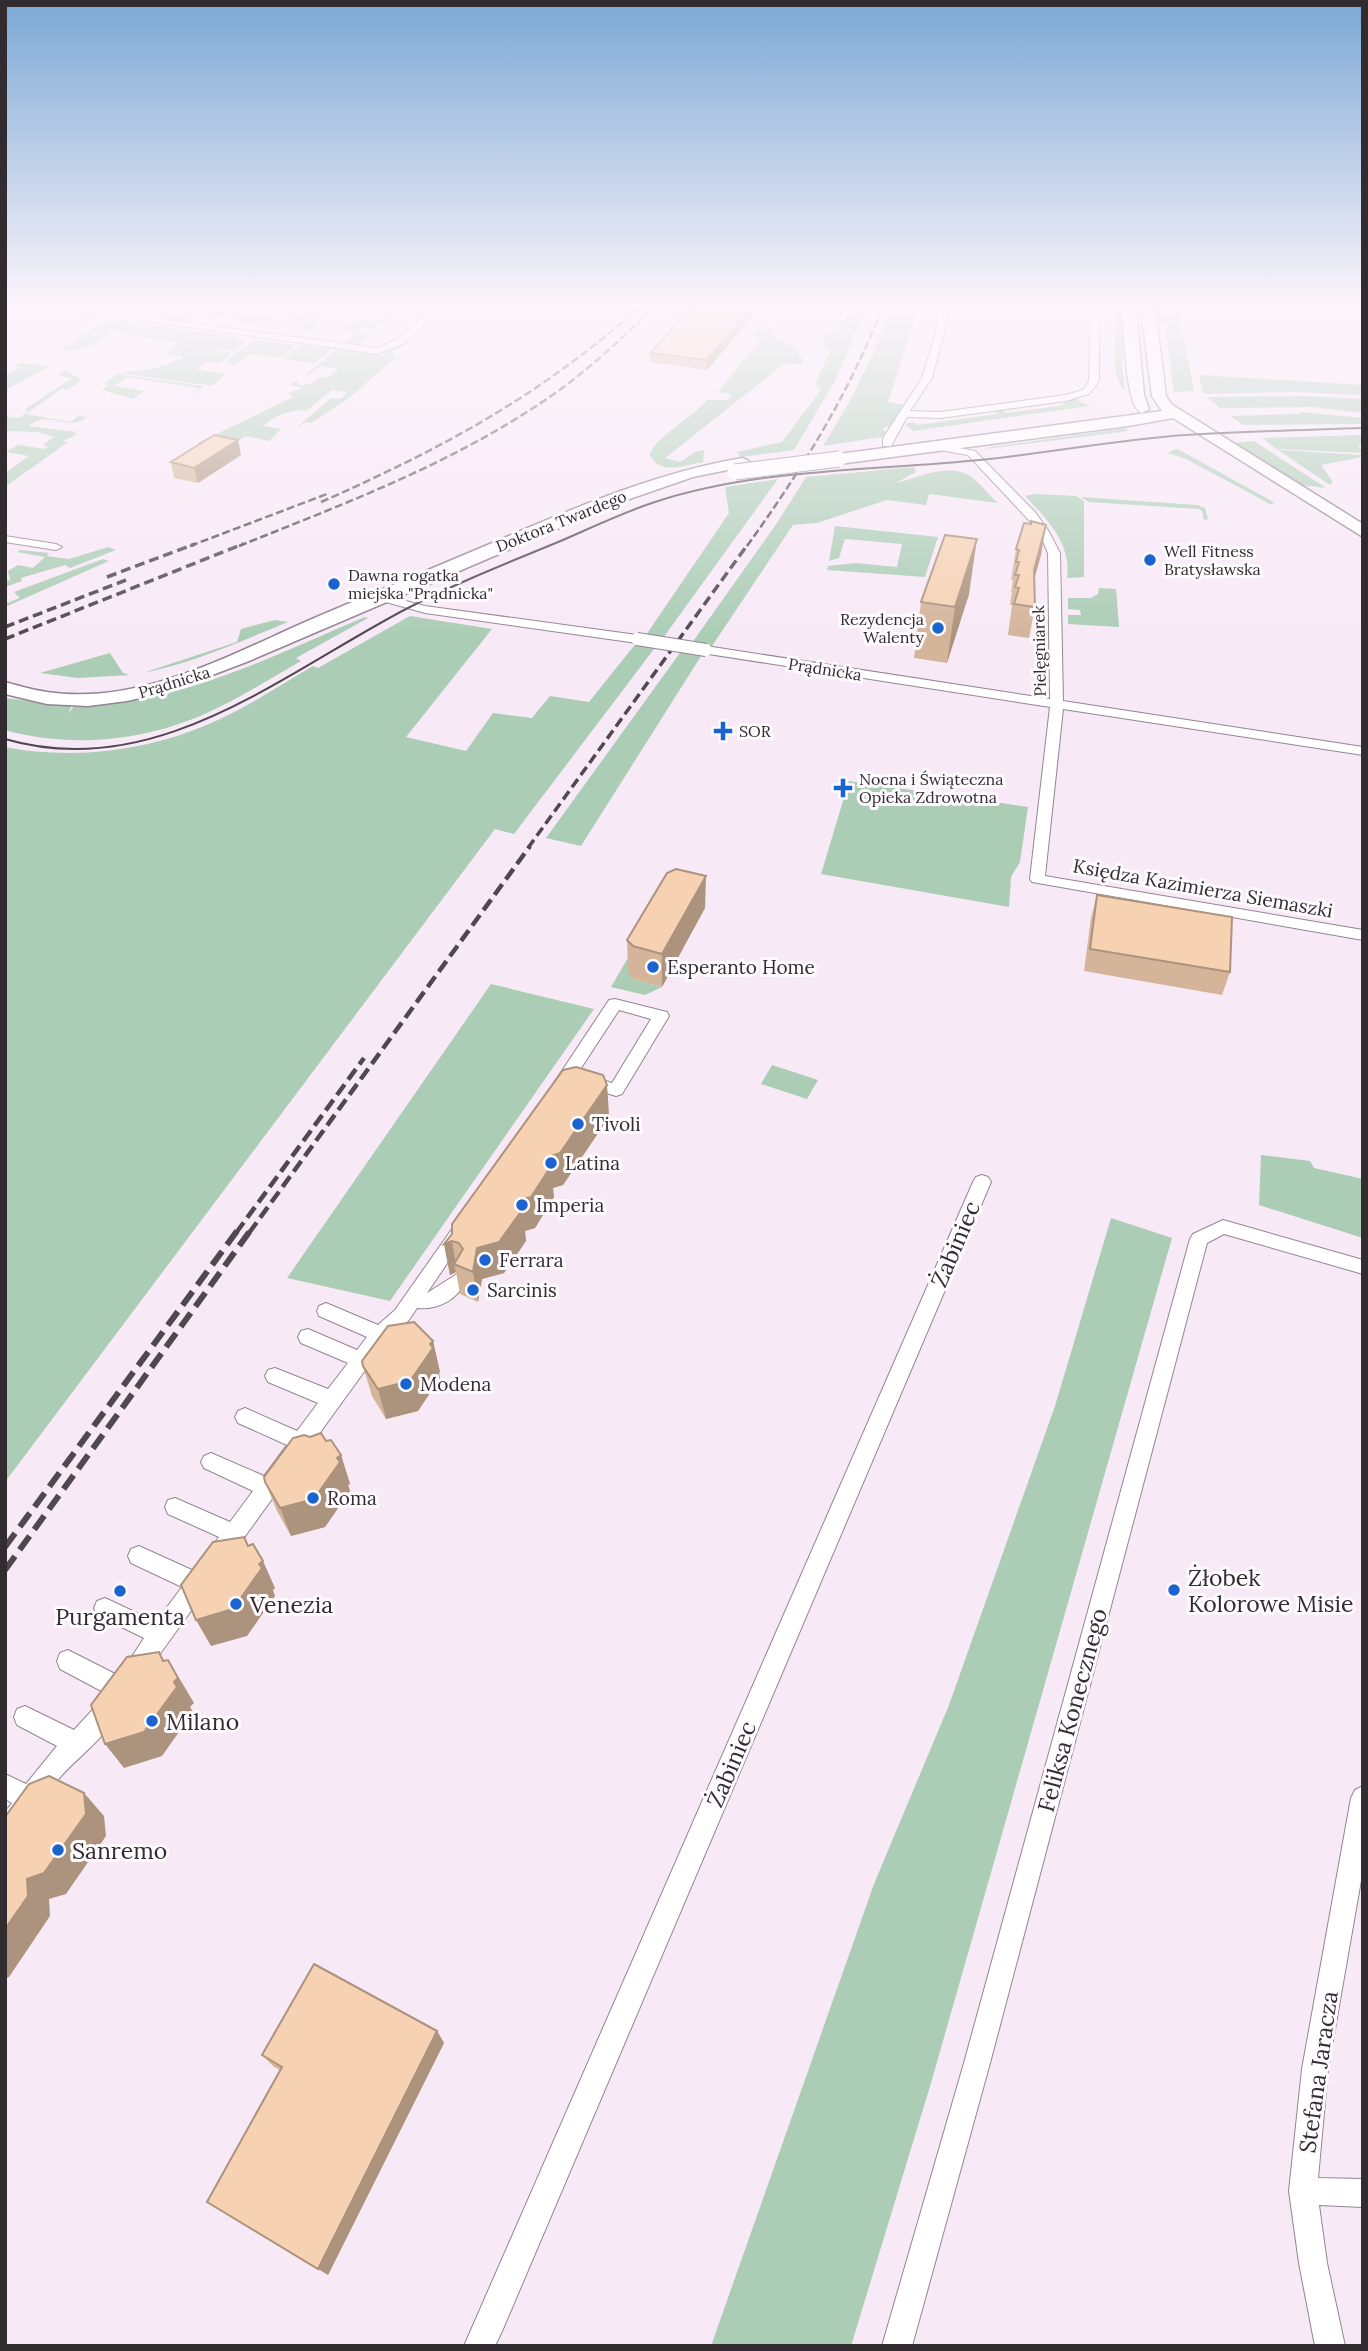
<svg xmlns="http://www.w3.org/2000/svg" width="1368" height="2351" font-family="Lora,serif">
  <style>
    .green { fill: #abcdb5 }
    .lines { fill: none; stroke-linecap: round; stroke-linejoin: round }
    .street-casing { stroke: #938592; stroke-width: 2 }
    .secondary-casing { stroke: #938592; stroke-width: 3 }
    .street { fill: #fff; fill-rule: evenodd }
    .secondary { fill: #fff; fill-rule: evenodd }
    .tram { stroke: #4f484e; stroke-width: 2 }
    .rail-far3 { stroke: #4f484e; stroke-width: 2.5; stroke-dasharray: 8 3.5; stroke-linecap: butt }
    .rail-far2 { stroke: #4f484e; stroke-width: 3.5; stroke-dasharray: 10 5; stroke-linecap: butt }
    .rail-far1 { stroke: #4f484e; stroke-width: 4.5; stroke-dasharray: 13 6; stroke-linecap: butt }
    .rail { stroke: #4f484e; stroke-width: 6; stroke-dasharray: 17 8; stroke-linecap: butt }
    .street-bridge-casing { stroke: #938592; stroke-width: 14; stroke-linecap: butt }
    .secondary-bridge-casing { stroke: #938592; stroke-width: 17; stroke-linecap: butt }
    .street-bridge { stroke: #fff; stroke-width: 12 }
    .secondary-bridge { stroke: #fff; stroke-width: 15 }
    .wall { fill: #d4b59a }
    .shaded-wall { fill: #ac937d }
    .building { fill: #f6d2b3; stroke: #ac937d; stroke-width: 2 }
    .poi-dot { fill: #1b64cf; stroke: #fefbfe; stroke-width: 2.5 }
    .labels { text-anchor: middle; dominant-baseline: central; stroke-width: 6; stroke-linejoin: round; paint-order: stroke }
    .far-street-label { font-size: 16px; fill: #322c31; stroke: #fefbfe }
    .far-poi-label { font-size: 16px; fill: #322c31; stroke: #fefbfe; text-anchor: start }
    .street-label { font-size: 19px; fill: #322c31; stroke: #fefbfe }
    .poi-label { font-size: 19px; fill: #322c31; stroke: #fefbfe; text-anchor: start }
    .near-street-label { font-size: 23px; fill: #322c31; stroke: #fefbfe }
    .near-poi-label { font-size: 23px; fill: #322c31; stroke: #fefbfe; text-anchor: start }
  </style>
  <rect width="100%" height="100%" fill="#f8e9f7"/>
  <path class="green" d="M 185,308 L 198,308 L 200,311 L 200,308 L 226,308 L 222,313 L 238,316 L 244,312 L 282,319 L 297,311 L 304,312 L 301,316 L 322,312 L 313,319 L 320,321 L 311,331 L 300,329 L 303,326 L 291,325 L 291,323 C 283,325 242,322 232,321 L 234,318 L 192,314 L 178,323 L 156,320 L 170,311 Z
    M 850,308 L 866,308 L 835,381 L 794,450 L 741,457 L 737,452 L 782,442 L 821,390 L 815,384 L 831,350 L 823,348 L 825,336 L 839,329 Z
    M 890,308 L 918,308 L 888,402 L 905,405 L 890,427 L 885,427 L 883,430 L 886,432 L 882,437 L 823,446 C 850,403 875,356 890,308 Z
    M 1116,308 L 1123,308 L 1125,326 L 1122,362 L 1125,391 C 1107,372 1118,333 1116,308 Z
    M 1154,308 L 1178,308 L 1194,391 L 1174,392 L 1165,324 L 1157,321 Z
    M 369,318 L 388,319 L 376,329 L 363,327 L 357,332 L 369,335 L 355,346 L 343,344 L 355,333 L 340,331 L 352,321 Z
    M 105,319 L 238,337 L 236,339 L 247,342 L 233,351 L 217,349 L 216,351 L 231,353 L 220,363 L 207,361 L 196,369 L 226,374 L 212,386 L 120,373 L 152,369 L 182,359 L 184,357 L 164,354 L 179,344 L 205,347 L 109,332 C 100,345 78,353 60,350 Z
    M 770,326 L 776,327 L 771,336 L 795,347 L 803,360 L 801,365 L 785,363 L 665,458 L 680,462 L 695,452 L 704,450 L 703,462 C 684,465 661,476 650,455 C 653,439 694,416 707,400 L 728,400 L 731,394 L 718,392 L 761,338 L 754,336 L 758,328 L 768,330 Z
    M 256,340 L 296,345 L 297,345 L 280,358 L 250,354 L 235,365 L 227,363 L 229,358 Z
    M 408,343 L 390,353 L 396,357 L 349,398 L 311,423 L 306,422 L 295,429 L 331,398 L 341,399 L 347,392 L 332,390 L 306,411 C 292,408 275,416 263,426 L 281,429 L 269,441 L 246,436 L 233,444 L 202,446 L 198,443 L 293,397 L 289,393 L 304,388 L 290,385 L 296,381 L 301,386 L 318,381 L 316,380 L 321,377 L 327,378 L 338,369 L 321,366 L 309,375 L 305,375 L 337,350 L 381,355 L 401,344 Z
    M 301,345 L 332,349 L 314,363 L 284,359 Z
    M 20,363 L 51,366 L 5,390 L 5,376 L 19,368 L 15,365 Z
    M 65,370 L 82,380 L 67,390 L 61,389 L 26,414 L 70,422 L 78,416 L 87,417 C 72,430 55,416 39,420 C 35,421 32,424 28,426 L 76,432 L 74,434 L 78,434 L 63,441 L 68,442 L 5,487 L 5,473 L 29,456 L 6,452 L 18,445 L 45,449 L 48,446 L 43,445 L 54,437 L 38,432 L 7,431 L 5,428 L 10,427 L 5,426 L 5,417 L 19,418 L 28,411 L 24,410 L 72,378 L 57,375 Z
    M 117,374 L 201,386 L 203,387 L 190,396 L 199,388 L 127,377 L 115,386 L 144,391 L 133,399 L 102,390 L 108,385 L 104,384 Z
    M 1199,375 L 1363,385 L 1363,395 L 1295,392 L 1206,394 L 1203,392 Z
    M 1308,396 L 1363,399 L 1363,413 L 1312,407 L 1220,408 L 1207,397 Z
    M 1076,399 L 1089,406 L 913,431 L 905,424 L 913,422 L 917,425 L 998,414 L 995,411 L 1002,410 L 1006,413 L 1065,405 L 1062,401 Z
    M 1300,412 L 1363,418 L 1363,424 L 1244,425 L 1230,416 L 1300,414 Z
    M 1125,428 L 1129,431 L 985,449 L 991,447 Z
    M 1363,435 L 1363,444 L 1358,445 L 1363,453 L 1276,449 L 1263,438 Z
    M 1254,441 L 1326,488 L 1302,485 L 1232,443 Z
    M 1176,449 L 1178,449 L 1275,503 L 1270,504 L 1186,459 L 1168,453 Z
    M 1278,450 L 1363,455 L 1363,457 L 1321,465 L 1333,482 L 1330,485 Z
    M 914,467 L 916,472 L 896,483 C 916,478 948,462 970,476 C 980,483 989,495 998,503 L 929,494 L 926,505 L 887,500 L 817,523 L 793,525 L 712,646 L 692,643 L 777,523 L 806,477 Z
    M 778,479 L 663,638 L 646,635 L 729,513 L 725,487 Z
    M 1034,494 L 1076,496 L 1084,501 L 1084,577 L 1067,578 C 1072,544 1047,519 1025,496 Z
    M 1081,497 L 1197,505 L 1205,508 L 1208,519 L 1204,520 L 1202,511 L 1199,509 L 1089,502 Z
    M 835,526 L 938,537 L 925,577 L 827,570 L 828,566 L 856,563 L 897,567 L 902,544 L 845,539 L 839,558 L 829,561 Z
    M 108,547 L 116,550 L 70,568 L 65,565 L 21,578 L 22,581 L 5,587 L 5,581 L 10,580 L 8,571 L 18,565 L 33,568 L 45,557 L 17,552 L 20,550 L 49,553 L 47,556 L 69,559 Z
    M 103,559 L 109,561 L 5,607 L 5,604 L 20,598 L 14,592 Z
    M 1099,588 L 1116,589 L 1119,627 L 1068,624 L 1068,615 L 1081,615 L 1080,610 L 1068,609 L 1068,598 L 1091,598 L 1098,594 Z
    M 410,616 L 492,629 L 406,737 L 466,751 L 493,713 L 532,718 L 550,696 L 589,702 L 637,642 L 657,645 L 514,834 L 495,829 L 5,1482 L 5,747 C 76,761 155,750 220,719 C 252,704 282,684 313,666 L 318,668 Z
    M 365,617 L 368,618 L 296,658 L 301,661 C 271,678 242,697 211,711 C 148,741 72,749 5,730 L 5,698 L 71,706 L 69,713 L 74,706 C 183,703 267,658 365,617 Z
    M 275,620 L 288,622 C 241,641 193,663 143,673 L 237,642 L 241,629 Z
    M 682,650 L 703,653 L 581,846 L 546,838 Z
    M 110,653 L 123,673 L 130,675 L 78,678 L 40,673 Z
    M 849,781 L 1028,807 L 1020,862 L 1011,877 L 1009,907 L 821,874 Z
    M 662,899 L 629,972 L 634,979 L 662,987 L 645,995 L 611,987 Z
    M 491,984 L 594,1009 L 390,1301 L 287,1278 Z
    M 772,1065 L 818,1080 L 807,1099 L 761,1084 Z
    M 1261,1155 L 1310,1161 L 1314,1168 L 1363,1179 L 1363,1238 L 1259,1205 Z
    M 1111,1218 L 1172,1238 L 931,2083 L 851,2346 L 711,2346 L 874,1884 L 949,1705 L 1055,1406 Z"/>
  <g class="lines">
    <defs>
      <path id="street" d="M 56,308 L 79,308 L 377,348 L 398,339 L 427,314 L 399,308 L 443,308 L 404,343 L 378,354 Z
        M 939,308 L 947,308 L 944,333 L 932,378 L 910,411 L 941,412 L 1065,395 L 1083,390 L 1089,381 L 1091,308 L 1099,308 L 1099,381 L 1089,394 L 1066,401 L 941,418 L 907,417 L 891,446 L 883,446 L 883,438 L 922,378 L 936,333 Z
        M 932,443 L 975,451 L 1035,512 L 1048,530 L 1060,553 L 1063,701 L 1363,747 L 1363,755 L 1063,709 L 1045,876 L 1363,930 L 1363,940 L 1032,882 L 1030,879 L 1050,707 L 702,653 L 700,650 L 706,646 L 1050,699 L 1048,553 L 1038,530 L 968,455 L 928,448 L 928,444 Z
        M 5,536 L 56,544 L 62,547 L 56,550 L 5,542 Z
        M 379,594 L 425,606 L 637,635 L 643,639 L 637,643 L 425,613 L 375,599 L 373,597 Z
        M 615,999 L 667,1012 L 669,1016 L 622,1094 L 616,1096 L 580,1085 L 578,1081 L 586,1075 L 612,1083 L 651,1019 L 619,1010 L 566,1091 L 554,1091 L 552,1087 L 554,1083 L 609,1000 Z
        M 982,1175 L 988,1177 L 991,1182 L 503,2329 L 495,2346 L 464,2346 L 973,1182 L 976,1177 Z
        M 1223,1220 L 1363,1260 L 1363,1274 L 1224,1234 L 1207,1243 L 990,2063 L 912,2346 L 882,2346 L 964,2063 L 1190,1239 L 1193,1234 Z
        M 458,1227 L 464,1229 L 467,1234 L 427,1293 L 457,1274 L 464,1276 L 466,1281 C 457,1300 438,1310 417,1308 L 409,1320 L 387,1340 L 141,1680 L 129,1681 L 132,1689 L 129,1697 L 121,1700 C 123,1723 77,1758 62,1775 C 44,1795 29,1820 14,1842 L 5,1845 L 5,1812 L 12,1803 L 5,1799 L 5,1774 L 26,1784 L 57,1746 L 17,1725 L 14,1717 L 17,1709 L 25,1706 L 74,1730 L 107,1694 L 60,1669 L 57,1661 L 60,1653 L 68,1650 L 125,1679 L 122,1672 L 144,1638 L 97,1615 L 94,1608 L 97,1601 L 105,1598 L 156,1622 L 182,1587 L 131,1563 L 128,1556 L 131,1549 L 139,1546 L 194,1571 L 219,1537 L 168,1514 L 165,1507 L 168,1500 L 175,1498 L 230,1522 L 253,1491 L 204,1468 L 201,1462 L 204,1456 L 211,1453 L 264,1476 L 287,1445 L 238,1423 L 235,1417 L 238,1411 L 245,1408 L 297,1431 L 318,1403 L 268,1382 L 265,1376 L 268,1370 L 275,1368 L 328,1389 L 348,1363 L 301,1343 L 298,1337 L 301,1331 L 308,1329 L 357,1350 L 367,1337 L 319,1316 L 317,1311 L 319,1306 L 326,1303 L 378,1325 L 395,1310 L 452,1229 Z
        M 1363,1786 L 1363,1869 L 1328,2069 L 1318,2178 L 1363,2179 L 1363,2207 L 1319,2205 L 1327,2263 L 1345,2346 L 1315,2346 L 1299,2263 L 1289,2191 L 1302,2069 L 1351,1798 L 1355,1790 Z"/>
      <path id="secondary" d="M 1122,308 L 1136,308 L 1144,395 L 1149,409 L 1142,413 C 1125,409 1124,327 1122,308 Z
        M 1141,308 L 1155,308 L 1166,396 L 1171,404 L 1363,524 L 1363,537 L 1173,418 L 1128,426 L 839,464 L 831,459 L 839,454 L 1162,411 L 1152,396 Z
        M 742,458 L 747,460 L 750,463 L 747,466 L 693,477 L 618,503 L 249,661 L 173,690 L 127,701 L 88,706 L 47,704 L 5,694 L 5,682 C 19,686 33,690 47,692 C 144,706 234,652 319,616 C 383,589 447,562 511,535 C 586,503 661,472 742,458 Z"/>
    </defs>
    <use href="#street" class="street-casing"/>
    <use href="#secondary" class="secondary-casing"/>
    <use href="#street" class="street"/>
    <use href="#secondary" class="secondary"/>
    <path class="tram" d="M 5,739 C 155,783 282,674 406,609 C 456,583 510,562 563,540 C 593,527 624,512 655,502 C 758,468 873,471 979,460 C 1048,453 1116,440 1185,435 C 1244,431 1304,430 1363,428"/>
    <path class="rail-far3" d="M 321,502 C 439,450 542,395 638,308
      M 190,546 L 327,494
      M 239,546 C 351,501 467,458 565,386 C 597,362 625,335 654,308
      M 747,546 C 801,471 849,394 882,308"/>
    <path class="rail-far2" d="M 107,577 L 195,544
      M 5,627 L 126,580
      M 5,639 L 243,544
      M 528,848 L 748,544"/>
    <path class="rail-far1" d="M 236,1233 L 364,1058
      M 249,1233 L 530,846"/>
    <path class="rail" d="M 5,1547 L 237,1231
      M 5,1570 L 250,1231"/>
    <defs>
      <path id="street-bridge" d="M 637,639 L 706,650"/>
      <path id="secondary-bridge" d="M 735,472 L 839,459"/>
    </defs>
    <use href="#street-bridge" class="street-bridge-casing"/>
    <use href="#secondary-bridge" class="secondary-bridge-casing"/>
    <use href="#street-bridge" class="street-bridge"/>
    <use href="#secondary-bridge" class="secondary-bridge"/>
  </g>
  <path class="wall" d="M 691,308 L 759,308 L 707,370 L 650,362 L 650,353 Z
    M 241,455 L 198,483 L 174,478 L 171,462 Z
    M 1016,549 L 1041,555 L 1034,579 L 1035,607 L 1029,638 L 1008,635 L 1012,605 L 1010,605 L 1012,592 L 1011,592 L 1013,580 L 1011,580 Z
    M 969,594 L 947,663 L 914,658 L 921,602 Z
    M 1097,895 L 1230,972 L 1222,995 L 1084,971 L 1091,918 Z
    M 705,908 L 662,987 L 634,979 L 628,972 L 627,940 Z
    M 607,1085 L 609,1117 L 563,1185 L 553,1188 L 554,1197 L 535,1228 L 525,1231 L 526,1241 L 504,1273 L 482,1279 L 478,1302 L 460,1294 L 456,1272 L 450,1275 L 444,1244 Z
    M 433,1341 L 440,1372 L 439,1373 L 440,1378 L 418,1411 L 386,1419 L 372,1396 L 363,1366 Z
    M 326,1441 L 341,1455 L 350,1484 L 348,1485 L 350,1491 L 325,1527 L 291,1536 L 277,1511 L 265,1482 Z
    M 437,2031 L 444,2043 L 328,2275 L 281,2071 L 273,2066 L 262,2055 Z"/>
  <path class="shaded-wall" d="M 751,308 L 759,308 L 707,370 L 707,360 Z
    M 238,440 L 241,455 L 198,483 L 194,468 Z
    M 1046,525 L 1041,555 L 1028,601 L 1034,570 Z
    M 977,539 L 969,594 L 947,663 L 955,607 Z
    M 706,876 L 705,908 L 662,987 L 662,954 Z
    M 607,1085 L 609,1117 L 563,1185 L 553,1188 L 554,1197 L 535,1228 L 525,1231 L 526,1241 L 504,1273 L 482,1279 L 478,1302 L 473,1272 L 477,1248 L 518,1200 L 548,1157 Z
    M 452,1241 L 456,1265 L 454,1264 L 456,1272 L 450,1275 L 444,1244 Z
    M 433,1341 L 440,1372 L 439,1373 L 440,1378 L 418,1411 L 386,1419 L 378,1389 Z
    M 341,1455 L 350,1484 L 348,1485 L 350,1491 L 325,1527 L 291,1536 L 280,1508 Z
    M 263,1561 L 275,1588 L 273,1590 L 275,1596 L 247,1636 L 211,1646 L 196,1620 Z
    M 159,1652 L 176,1680 L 168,1660 L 184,1686 L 194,1703 L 190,1707 L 193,1712 L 162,1756 L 124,1768 L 105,1744 L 163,1661 Z
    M 84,1793 L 104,1816 L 106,1836 L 66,1894 L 49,1899 L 50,1916 L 9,1977 L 5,1979 L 5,1929 L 27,1879 Z
    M 437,2031 L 444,2043 L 328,2275 L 318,2269 Z"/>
  <path class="building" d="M 691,308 L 751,308 L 707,360 L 650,353 Z
    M 214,435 L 238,440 L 194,468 L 171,462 Z
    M 1031,521 L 1046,525 L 1034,570 L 1035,607 L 1014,604 L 1019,588 L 1015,587 L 1019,575 L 1015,575 L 1019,562 L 1016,562 L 1019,550 L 1016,549 L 1024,523 L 1031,524 Z
    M 945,535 L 977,539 L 955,607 L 921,602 Z
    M 676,869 L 706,876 L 662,954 L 633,946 L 627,940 L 667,873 Z
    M 1097,895 L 1232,917 L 1230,972 L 1090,949 Z
    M 576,1067 L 603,1075 L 607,1085 L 560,1153 L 548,1157 L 551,1166 L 531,1197 L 518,1200 L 522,1210 L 499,1242 L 477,1248 L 473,1272 L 454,1264 L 463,1249 L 459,1243 L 452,1241 L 444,1244 L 452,1234 L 452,1224 L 563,1070 Z
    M 414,1322 L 433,1341 L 430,1344 L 433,1348 L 410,1381 L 378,1389 L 363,1366 L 362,1361 L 388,1326 Z
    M 321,1433 L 326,1441 L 331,1440 L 341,1455 L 337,1458 L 340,1462 L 314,1499 L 280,1508 L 265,1482 L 264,1477 L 293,1438 L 304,1435 L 310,1437 Z
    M 244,1537 L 248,1546 L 253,1544 L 263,1561 L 259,1564 L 262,1568 L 233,1609 L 196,1620 L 181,1585 L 213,1542 Z
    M 159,1652 L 163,1661 L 168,1660 L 178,1678 L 174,1682 L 177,1687 L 144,1732 L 105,1744 L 91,1705 L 127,1657 Z
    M 49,1776 L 84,1793 L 86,1814 L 44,1873 L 27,1879 L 28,1896 L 5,1929 L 5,1817 L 29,1784 Z
    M 314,1964 L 437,2031 L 318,2269 L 207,2202 L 282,2067 L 262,2055 Z"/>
  <linearGradient id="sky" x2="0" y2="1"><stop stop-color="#7ca8d4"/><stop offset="0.48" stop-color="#fcf5fb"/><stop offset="1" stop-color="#fcf5fb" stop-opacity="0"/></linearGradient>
  <rect width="1368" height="637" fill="url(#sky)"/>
  <g class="poi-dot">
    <circle cx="1150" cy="560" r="7"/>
    <circle cx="334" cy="584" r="7"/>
    <circle cx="938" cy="628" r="7"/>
    <path d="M719.5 720.5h7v7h7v7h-7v7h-7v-7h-7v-7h7z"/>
    <path d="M839.5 777.5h7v7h7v7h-7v7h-7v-7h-7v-7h7z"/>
    <circle cx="653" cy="967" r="7"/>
    <circle cx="578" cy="1124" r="7"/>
    <circle cx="551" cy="1163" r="7"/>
    <circle cx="522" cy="1205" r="7"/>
    <circle cx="485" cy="1260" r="7"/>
    <circle cx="473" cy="1290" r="7"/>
    <circle cx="406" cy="1384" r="7"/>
    <circle cx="313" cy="1498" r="7"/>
    <circle cx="1174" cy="1590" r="7"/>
    <circle cx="120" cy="1591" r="7"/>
    <circle cx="236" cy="1604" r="7"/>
    <circle cx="152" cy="1721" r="7"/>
    <circle cx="58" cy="1850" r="7"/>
  </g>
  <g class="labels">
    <g class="far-street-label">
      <text transform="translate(561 521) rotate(-22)">Doktora Twardego</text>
      <text transform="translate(1039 651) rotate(-91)">Pielęgniarek</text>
      <text transform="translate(825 669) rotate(9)">Prądnicka</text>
      <text transform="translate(174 682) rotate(-17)">Prądnicka</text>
    </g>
    <g class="far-poi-label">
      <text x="1164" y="551">Well Fitness<tspan x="1164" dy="18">Bratysławska</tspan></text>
      <text x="348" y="575">Dawna rogatka<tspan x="348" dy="18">miejska "Prądnicka"</tspan></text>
      <text x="924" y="619" text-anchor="end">Rezydencja<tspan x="924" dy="18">Walenty</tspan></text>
      <text x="739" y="731">SOR</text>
      <text x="859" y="779">Nocna i Świąteczna<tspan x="859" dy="18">Opieka Zdrowotna</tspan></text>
    </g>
    <g class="street-label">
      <text transform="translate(1203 888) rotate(10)">Księdza Kazimierza Siemaszki</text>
    </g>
    <g class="poi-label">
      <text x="667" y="967">Esperanto Home</text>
      <text x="592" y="1124">Tivoli</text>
      <text x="565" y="1163">Latina</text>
      <text x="536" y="1205">Imperia</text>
      <text x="499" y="1260">Ferrara</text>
      <text x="487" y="1290">Sarcinis</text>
      <text x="420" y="1384">Modena</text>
      <text x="327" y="1498">Roma</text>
    </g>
    <g class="near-street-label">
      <text transform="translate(955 1244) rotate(-67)">Żabiniec</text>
      <text transform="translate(1072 1710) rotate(-75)">Feliksa Konecznego</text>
      <text transform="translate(731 1764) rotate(-67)">Żabiniec</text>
      <text transform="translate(1318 2072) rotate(-82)">Stefana Jaracza</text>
    </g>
    <g class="near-poi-label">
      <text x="1188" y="1577">Żłobek<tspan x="1188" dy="26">Kolorowe Misie</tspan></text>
      <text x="250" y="1604">Venezia</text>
      <text x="120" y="1616" text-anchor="middle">Purgamenta</text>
      <text x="166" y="1721">Milano</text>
      <text x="72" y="1850">Sanremo</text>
    </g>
  </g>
  <rect width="1368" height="2351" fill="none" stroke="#322c31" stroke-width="14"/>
</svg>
